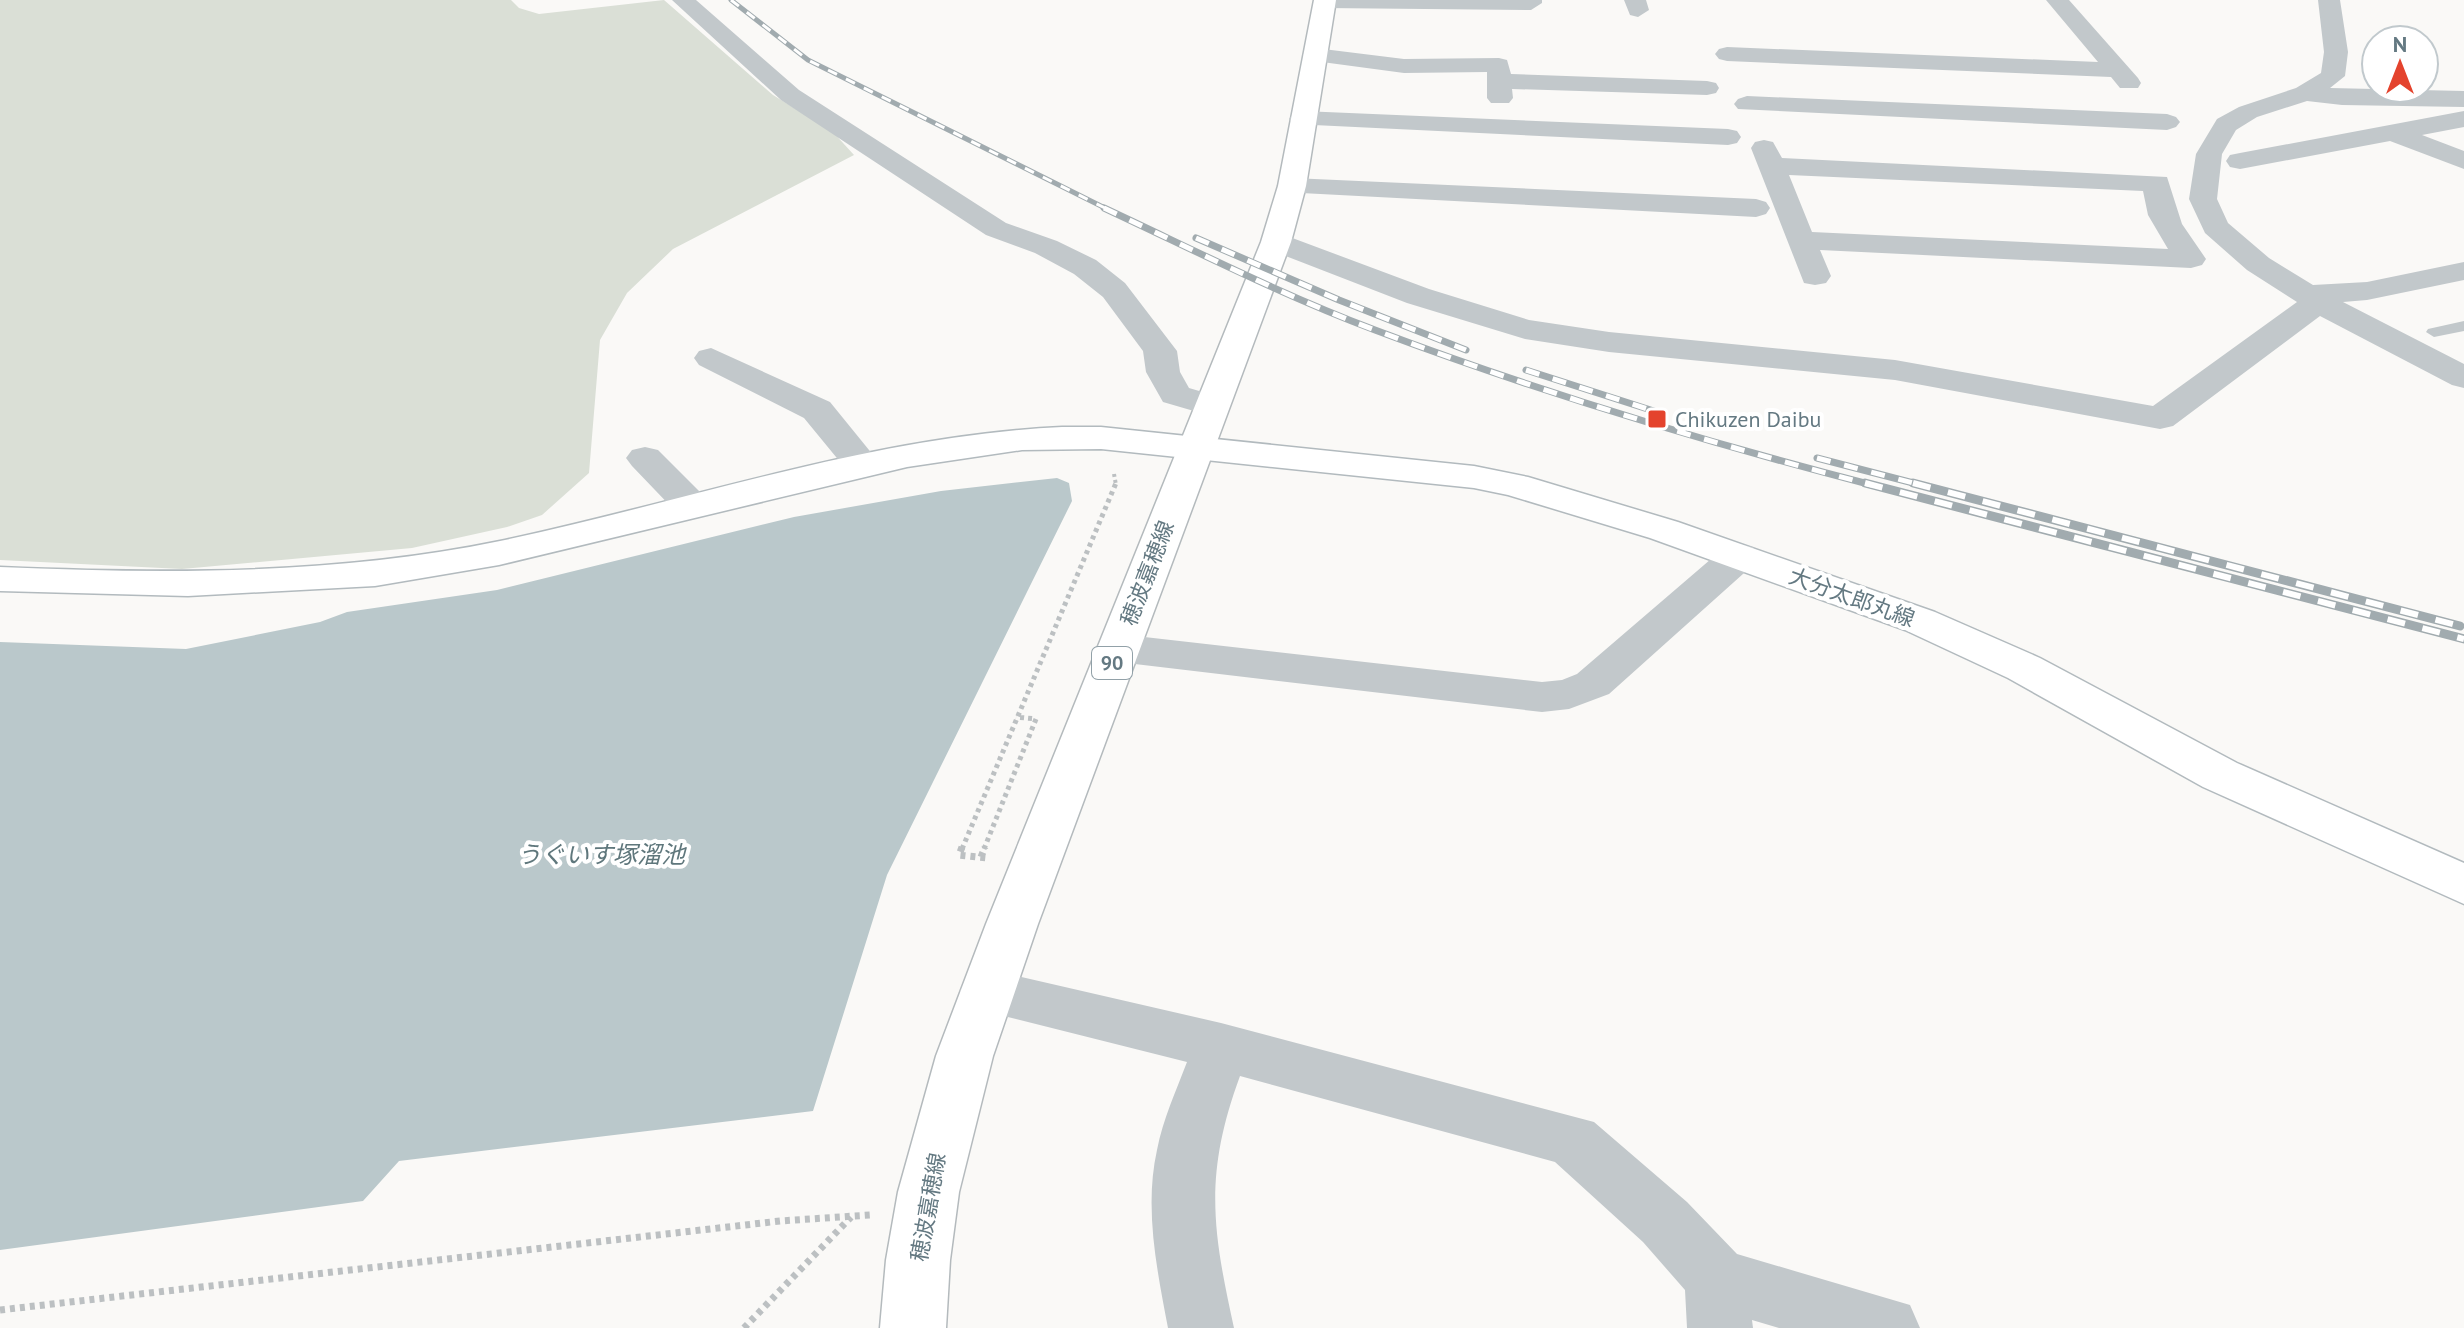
<svg xmlns="http://www.w3.org/2000/svg" width="2464" height="1328" font-family="'PT Sans','Noto Sans JP',sans-serif">
  <style>
    .green { fill: #dadfd6 }
    .water { fill: #bac8cb }
    .lines { fill: none; stroke-linecap: round; stroke-linejoin: round }
    .secondary-casing { stroke: #b2babe; stroke-width: 3 }
    .primary-casing { stroke: #b4babd; stroke-width: 3 }
    .path-far2 { stroke: #bcc0c2; stroke-width: 4; stroke-dasharray: 3 3; stroke-linecap: butt }
    .path-far1 { stroke: #bcc0c2; stroke-width: 5; stroke-dasharray: 4 4; stroke-linecap: butt }
    .path { stroke: #bcc0c2; stroke-width: 7; stroke-dasharray: 5 5; stroke-linecap: butt }
    .lane { fill: #c2c8cb; fill-rule: evenodd }
    .street { fill: #c2c8cb; fill-rule: evenodd }
    .secondary { fill: #fff; fill-rule: evenodd }
    .primary { fill: #fff; fill-rule: evenodd }
    .rail-far2-casing { stroke: #a1abaf; stroke-width: 5 }
    .rail-far1-casing { stroke: #a1abaf; stroke-width: 7 }
    .rail-casing { stroke: #a1abaf; stroke-width: 9 }
    .rail-far2 { stroke: #fff; stroke-width: 3; stroke-dasharray: 10; stroke-linecap: butt }
    .rail-far1 { stroke: #fff; stroke-width: 5; stroke-dasharray: 14; stroke-linecap: butt }
    .rail { stroke: #fff; stroke-width: 6; stroke-dasharray: 18; stroke-linecap: butt }
    .poi-dot { fill: #e4432d; stroke: #fff; stroke-width: 3 }
    .labels { text-anchor: middle; dominant-baseline: central; stroke-width: 8; stroke-linejoin: round; paint-order: stroke }
    .shield { fill: #fff; stroke: #92a1a8; stroke-width: 2 }
    .shield-label { font-size: 20px; font-weight: bold; fill: #647982 }
    .poi-label { font-size: 22px; fill: #647982; stroke: #fff; text-anchor: start }
    .street-label { font-size: 22px; fill: #647982; stroke: #fff }
    .water-label { font-size: 24px; font-style: italic; fill: #5f777c; stroke: #fff }
  </style>
  <rect width="100%" height="100%" fill="#faf9f7"/>
  <path class="green" d="M 0,0 L 511,0 L 519,8 L 539,14 L 664,0 L 773,95 L 833,132 L 854,155 L 673,249 L 627,293 L 600,340 L 589,473 L 542,515 L 507,527 L 412,548 L 182,569 L 0,560 Z"/>
  <path class="water" d="M 1057,478 L 1069,483 L 1072,501 L 887,875 L 813,1111 L 399,1161 L 363,1201 L 0,1250 L 0,642 L 186,649 L 320,622 L 347,612 L 497,590 L 794,517 L 941,491 Z"/>
  <g class="lines">
    <defs>
      <path id="secondary" d="M 1062,427 L 1101,427 L 1474,466 L 1528,477 L 1678,522 L 1935,612 L 2040,658 L 2237,763 L 2464,863 L 2464,904 L 2203,787 L 2008,678 L 1905,630 L 1650,538 L 1508,495 L 1474,488 L 1101,449 L 1022,450 L 907,467 L 499,565 L 375,586 L 188,596 L 0,591 L 0,567 C 167,574 335,575 500,541 C 686,502 870,436 1062,427 Z"/>
      <path id="primary" d="M 1314,0 L 1336,0 L 1306,186 L 1291,242 L 1038,924 L 993,1056 L 959,1192 L 950,1260 L 946,1328 L 880,1328 L 886,1260 L 898,1192 L 936,1056 L 986,924 L 1261,242 L 1278,186 Z"/>
    </defs>
    <use href="#secondary" class="secondary-casing"/>
    <use href="#primary" class="primary-casing"/>
    <path class="path-far2" d="M 1114,474 L 1116,485"/>
    <path class="path-far1" d="M 962,849 L 1116,483
      M 984,849 L 1036,719 L 1016,717"/>
    <path class="path" d="M 962,847 L 959,855 L 987,858
      M 981,857 L 985,847
      M 0,1310 L 780,1221 L 870,1215
      M 744,1328 L 851,1217"/>
    <path class="lane" d="M 2464,321 L 2464,331 L 2434,337 L 2426,332 L 2428,329 Z"/>
    <path class="street" d="M 672,0 L 696,0 L 799,90 L 1006,223 L 1057,241 L 1096,260 L 1125,283 L 1177,351 L 1180,372 L 1189,388 L 1223,398 L 1229,405 L 1223,412 L 1211,416 L 1163,402 L 1146,372 L 1143,351 L 1103,297 L 1074,274 L 1035,253 L 986,235 L 781,100 Z
      M 1314,0 L 1542,0 L 1542,3 L 1531,10 L 1324,8 L 1316,6 Z
      M 1624,0 L 1646,0 L 1649,10 L 1638,17 L 1630,15 Z
      M 2046,0 L 2069,0 L 2138,78 L 2141,83 L 2138,88 L 2120,88 L 2111,77 L 1727,61 L 1719,59 L 1715,54 L 1719,49 L 1727,47 L 2098,62 Z
      M 2318,0 L 2340,0 L 2348,52 L 2345,76 L 2330,88 L 2464,91 L 2464,107 L 2342,105 L 2307,101 L 2257,117 L 2236,130 L 2222,154 L 2217,199 L 2228,223 L 2269,258 L 2313,285 L 2367,282 L 2464,262 L 2464,280 L 2367,300 L 2343,302 L 2464,364 L 2464,388 L 2452,385 L 2320,316 L 2173,426 L 2160,429 L 1895,380 L 1609,352 L 1525,339 L 1407,303 L 1265,248 L 1261,242 L 1265,236 L 1276,233 L 1287,236 L 1429,289 L 1529,320 L 1609,332 L 1895,360 L 2153,406 L 2297,302 L 2247,270 L 2205,233 L 2189,199 L 2196,154 L 2217,119 L 2239,107 L 2296,88 L 2321,73 L 2324,52 Z
      M 1315,48 L 1404,59 L 1499,58 L 1507,60 L 1511,74 L 1707,81 L 1716,83 L 1719,88 L 1716,93 L 1707,95 L 1512,89 L 1513,98 L 1509,103 L 1491,103 L 1487,98 L 1487,72 L 1404,73 L 1307,60 L 1303,55 L 1307,50 Z
      M 1747,96 L 2167,114 L 2176,117 L 2180,122 L 2176,127 L 2167,130 L 1738,109 L 1734,104 L 1738,99 Z
      M 1302,111 L 1728,129 L 1737,131 L 1741,137 L 1737,143 L 1728,145 L 1293,124 L 1289,119 L 1293,114 Z
      M 2464,111 L 2464,127 L 2422,135 L 2464,151 L 2464,169 L 2390,141 L 2240,169 L 2230,167 L 2226,161 L 2230,155 L 2240,153 Z
      M 1764,140 L 1773,142 L 1782,158 L 2167,177 L 2182,224 L 2206,259 L 2202,265 L 2191,268 L 1820,250 L 1831,276 L 1826,283 L 1815,285 L 1804,283 L 1751,148 L 1755,142 ZM 1789,175 L 2143,191 L 2148,215 L 2168,249 L 1812,232 Z
      M 1292,178 L 1756,199 L 1766,202 L 1770,208 L 1766,214 L 1756,217 L 1282,192 L 1278,186 L 1282,180 Z
      M 711,348 L 830,402 L 882,466 L 876,474 L 863,477 L 850,474 L 804,418 L 699,365 L 694,358 L 699,351 Z
      M 645,447 L 658,450 L 706,498 L 711,506 L 706,514 L 692,518 L 678,514 L 632,466 L 626,458 L 632,450 Z
      M 1739,544 L 1753,547 L 1759,556 L 1753,565 L 1609,694 L 1569,709 L 1542,712 L 1118,662 L 1103,658 L 1096,648 L 1103,638 L 1118,634 L 1542,682 L 1562,680 L 1577,674 L 1725,547 Z
      M 987,969 L 1221,1023 L 1594,1122 L 1687,1202 L 1737,1254 L 1910,1305 L 1920,1328 L 1779,1328 L 1752,1320 L 1753,1328 L 1687,1328 L 1685,1290 L 1643,1242 L 1555,1162 L 1240,1076 C 1204,1174 1212,1228 1234,1328 L 1168,1328 C 1157,1270 1144,1208 1157,1150 C 1163,1119 1176,1091 1187,1062 L 968,1007 L 960,991 L 968,975 Z"/>
    <use href="#secondary" class="secondary"/>
    <use href="#primary" class="primary"/>
    <defs>
      <path id="rail-far2" d="M 731,0 L 808,60 L 1109,210"/>
      <path id="rail-far1" d="M 1104,208 C 1194,250 1282,295 1375,330 C 1537,391 1705,442 1872,485
        M 1196,238 L 1339,300 L 1466,350
        M 1526,370 L 1660,413
        M 1817,458 L 1921,485"/>
      <path id="rail" d="M 1865,483 L 2464,639
        M 1913,483 L 2460,626"/>
    </defs>
    <use href="#rail-far2" class="rail-far2-casing"/>
    <use href="#rail-far1" class="rail-far1-casing"/>
    <use href="#rail" class="rail-casing"/>
    <use href="#rail-far2" class="rail-far2"/>
    <use href="#rail-far1" class="rail-far1"/>
    <use href="#rail" class="rail"/>
  </g>
  <rect class="poi-dot" x="1647" y="409" width="20" height="20" rx="4"/>
  <g class="labels">
    <rect class="shield" x="1092" y="647" width="40" height="32" rx="6"/>
    <g class="shield-label">
      <text x="1112" y="663">90</text>
    </g>
    <g class="poi-label">
      <text x="1675" y="419">Chikuzen Daibu</text>
    </g>
    <g class="street-label">
      <text transform="translate(1147 573) rotate(-69)">穂波嘉穂線</text>
      <text transform="translate(1852 597) rotate(20)">大分太郎丸線</text>
      <text transform="translate(928 1207) rotate(-80)">穂波嘉穂線</text>
    </g>
    <g class="water-label">
      <text x="601" y="854">うぐいす塚溜池</text>
    </g>
  </g>
  <g transform="translate(2400 64)"><circle r="38" fill="#ffffff" stroke="#c1c9cd" stroke-width="2"/>
  <path d="M0-6L14 30L0 20L-14 30Z" fill="#e4432d"/>
  <text y="-12" font-size="22" font-weight="bold" text-anchor="middle" fill="#647982">N</text>
  </g>
</svg>
